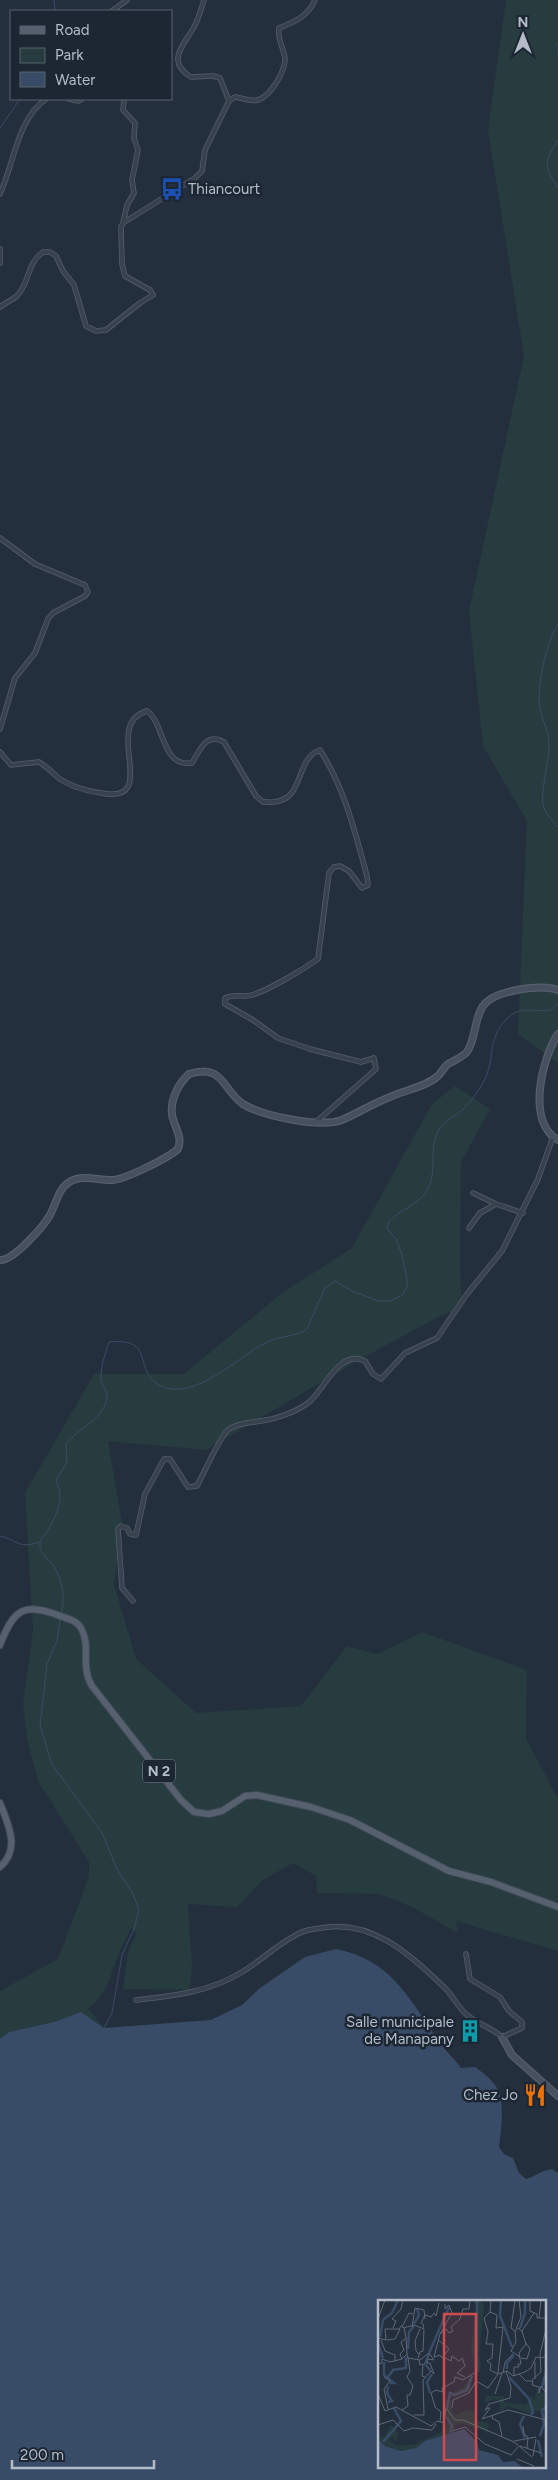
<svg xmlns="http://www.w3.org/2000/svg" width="558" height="2480" font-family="Figtree,sans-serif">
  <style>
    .green { fill: #263c3f }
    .water { fill: #394c67; fill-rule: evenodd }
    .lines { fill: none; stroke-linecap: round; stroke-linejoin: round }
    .stream { stroke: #394c67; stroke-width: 1 }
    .street-casing { stroke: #565f6c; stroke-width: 5.5 }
    .secondary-casing { stroke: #565f6c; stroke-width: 8 }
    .primary-casing { stroke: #414a57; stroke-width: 8 }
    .street { stroke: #38414e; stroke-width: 4 }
    .secondary { stroke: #465061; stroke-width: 5.5 }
    .primary { stroke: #56606e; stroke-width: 6 }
    .labels { text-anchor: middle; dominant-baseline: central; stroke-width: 5; stroke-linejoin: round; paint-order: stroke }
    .shield { fill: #1d2633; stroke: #878f9c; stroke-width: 1 }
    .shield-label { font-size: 14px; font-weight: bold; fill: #b4bcc9 }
    .poi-label { font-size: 15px; fill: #b4bcc9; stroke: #1d2633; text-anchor: end }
    .inset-river { fill: none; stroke: #394c67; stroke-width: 2.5 }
    .inset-road { fill: none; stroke: #5e6776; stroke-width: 1 }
    .view { fill: #ce4d50; fill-opacity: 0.15; stroke: #ce4d50; stroke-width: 2.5 }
    .inset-edge { fill: none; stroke: #b4bcc9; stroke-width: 2.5 }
  </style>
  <rect width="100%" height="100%" fill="#242f3e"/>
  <path class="green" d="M 506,0 L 558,0 L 558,1063 L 518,1034 L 527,821 L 483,746 L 469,611 L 524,356 L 488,130 Z
    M 455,1086 L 490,1109 L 461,1162 L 460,1268 L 462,1308 L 440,1316 L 357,1361 L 206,1450 L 108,1441 L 122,1524 L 114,1584 L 136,1659 L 196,1713 L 301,1706 L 347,1646 L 377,1654 L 422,1632 L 527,1670 L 526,1738 L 558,1799 L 558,1951 L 456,1921 L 458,1933 L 414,1908 L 380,1894 L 317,1893 L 316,1876 L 293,1863 L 263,1880 L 237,1907 L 188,1904 L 192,1966 L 190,1990 L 123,1989 L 128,1952 L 137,1933 L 131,1928 C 126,1939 120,1950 116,1961 C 109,1979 106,1997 88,2008 L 104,2028 L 81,2012 L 54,2022 L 9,2032 L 0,2039 L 0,1991 L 58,1959 L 89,1877 L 89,1862 L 38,1781 L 27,1739 L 23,1703 L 33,1630 L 25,1493 L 94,1374 L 184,1374 L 282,1293 L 352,1248 L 432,1104 Z"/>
  <path class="water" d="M 336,1949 C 393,1960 410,2001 441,2044 C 447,2053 455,2059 461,2068 L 475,2067 C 482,2072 490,2078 495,2085 C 506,2099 501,2131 499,2147 L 504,2154 L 513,2158 L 519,2173 L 526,2179 C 537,2176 539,2171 552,2169 L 558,2173 L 558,2480 L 0,2480 L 0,2039 L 9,2032 L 54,2022 L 81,2012 L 104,2028 L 211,2020 L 242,2005 L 260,1988 L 305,1957 ZM 544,2301 L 544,2466 L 379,2466 L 379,2301 Z"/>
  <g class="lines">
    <path class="stream" d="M 54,0 L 55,11
      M 558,43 L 558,55
      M 0,128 L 20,99
      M 558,140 C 544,163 543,165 558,188
      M 558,624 C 546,644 536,687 540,709 C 543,722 550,734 549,747 C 549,763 539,795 544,808 C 547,816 553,821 558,827
      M 0,1536 C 20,1541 17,1549 40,1542
      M 61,1614 C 66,1598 62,1575 51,1563 C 47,1558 41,1554 40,1547 C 39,1539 45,1536 48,1530 C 57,1513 65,1499 56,1480 L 67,1462 L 66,1444 C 77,1429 104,1419 107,1398 C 108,1391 102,1387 101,1380 C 100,1367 105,1355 109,1342 C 158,1337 131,1372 161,1386 C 195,1402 240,1355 267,1342 C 280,1336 295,1337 307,1329 L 325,1288 L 335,1281 L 352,1291 L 379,1301 L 390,1301 L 403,1295 L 408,1284 L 402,1255 L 396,1239 L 387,1228 L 389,1221 C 401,1209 421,1204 429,1187 C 437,1168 428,1146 440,1128 C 445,1120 454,1117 461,1111 C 469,1104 479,1091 484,1081 C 496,1058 486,1035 511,1015 C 521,1007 539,1012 551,1010 L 558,1004
      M 60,1620 L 57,1641 L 47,1664 L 40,1726 L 52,1764 L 102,1833 L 117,1869 L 133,1894 L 139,1910 L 134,1929 L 122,1955 L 112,2013 L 104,2028"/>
    <defs>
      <path id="street" d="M 204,0 C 201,9 199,18 194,27 C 184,45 165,61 191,77 L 213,76 L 220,78 L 229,101
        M 112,11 L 127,0
        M 69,99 L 78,101 L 82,99
        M 0,194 C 14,164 17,119 46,99
        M 123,223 L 127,205 L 134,193 L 132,180 L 138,150 L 134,138 L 135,123 L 123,110 L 124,99
        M 0,249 L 0,263
        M 0,307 C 5,303 12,300 17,296 C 30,282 27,263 43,252 L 50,252 L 56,256 L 63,271 L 74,285 L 86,326 L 96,331 L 106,330 L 140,303 L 153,295 L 150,290 L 125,276 L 122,264 L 121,227 L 123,223 L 195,178 L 202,171 L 205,150 L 229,101 L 235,97 C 242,98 251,102 258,100 C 271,96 285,71 285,59 C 284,48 277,40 279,28 C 295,22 308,16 315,0
        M 0,538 L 35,564 L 85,585 L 88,592 L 85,596 L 53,613 L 48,619 L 35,653 L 15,678 L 0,729
        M 0,752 L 11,765 L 39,762 C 48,767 53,774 60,779 C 72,787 87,791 101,793 C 163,805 100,724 147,711 C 165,723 161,768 192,763 C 200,750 206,732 224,742 L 256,796 L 263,802 C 268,802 274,803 279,801 C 304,795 296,758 320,750 C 345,789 355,832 367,876 L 368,885 L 362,888 L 349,871 L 340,866 L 334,867 L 329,873 L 318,959 C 302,970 269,990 252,995 C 243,998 234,993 225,998 L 225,1004 L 253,1020 L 278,1038 L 310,1049 L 361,1062 L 374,1058 L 376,1069 L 316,1122
        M 473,1193 L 496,1204
        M 469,1228 L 480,1213 L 496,1204 L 523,1213
        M 133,1601 L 122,1588 L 118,1529 L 121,1526 L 127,1528 L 130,1534 L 136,1535 L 145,1494 L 164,1459 L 170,1459 L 188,1487 L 197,1486 C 203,1475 221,1434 229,1429 C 240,1422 253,1423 266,1420 C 279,1418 297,1411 308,1403 C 324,1391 339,1348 365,1361 L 373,1374 L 381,1379 L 405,1353 L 437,1338 L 467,1294 L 502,1251 L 538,1179 L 553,1137
        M 136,2000 C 173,1996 210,1992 242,1972 C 262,1960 281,1941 302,1932 C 308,1929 315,1929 321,1928 C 372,1918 410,1955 445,1988 C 453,1996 458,2007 466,2014 C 477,2024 491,2027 502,2037 L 522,2028 L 522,2022 L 509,2011 L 500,1997 L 470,1979 L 466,1954"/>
      <path id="secondary" d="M 558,1034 C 542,1058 526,1122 558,1140
        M 0,1260 C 13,1261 43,1227 50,1215 C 56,1204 58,1190 68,1183 C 81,1173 99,1181 113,1180 C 126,1179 168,1158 178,1149 C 182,1138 177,1131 174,1122 C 167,1105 177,1085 189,1074 C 224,1063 222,1090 243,1104 C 262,1116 320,1128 342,1120 C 358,1113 374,1103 390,1097 C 405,1090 426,1087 438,1076 C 442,1072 444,1067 448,1064 C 455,1060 461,1058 467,1052 C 476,1039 474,1019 483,1006 C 494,990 541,984 558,990
        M 502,2037 L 512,2055 L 558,2096"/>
      <path id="primary" d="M 0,1645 C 13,1610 24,1601 60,1616 C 69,1619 78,1621 82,1630 C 91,1648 80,1666 92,1686 L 181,1800 L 194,1812 L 209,1814 L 222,1811 L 245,1796 L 257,1795 L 311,1807 L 350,1820 L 449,1871 L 491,1882 L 558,1907
        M 0,1803 C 8,1824 21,1849 0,1867"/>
    </defs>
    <use href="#street" class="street-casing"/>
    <use href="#secondary" class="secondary-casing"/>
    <use href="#primary" class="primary-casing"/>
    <use href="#street" class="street"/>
    <use href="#secondary" class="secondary"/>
    <use href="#primary" class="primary"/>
  </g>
  <defs>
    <symbol id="bus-bare" viewBox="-9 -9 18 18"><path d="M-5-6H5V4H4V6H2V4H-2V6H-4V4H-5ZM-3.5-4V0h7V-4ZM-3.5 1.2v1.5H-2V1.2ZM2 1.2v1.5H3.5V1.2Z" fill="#1a4fb4" stroke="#1d2633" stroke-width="2.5" paint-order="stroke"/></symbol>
    <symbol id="building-bare" viewBox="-9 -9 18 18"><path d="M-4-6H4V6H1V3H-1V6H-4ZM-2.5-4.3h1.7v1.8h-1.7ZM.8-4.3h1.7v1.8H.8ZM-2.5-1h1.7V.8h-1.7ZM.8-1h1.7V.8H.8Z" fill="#0f9aa8" stroke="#1d2633" stroke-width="2.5" paint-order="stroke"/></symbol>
    <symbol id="restaurant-bare" viewBox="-9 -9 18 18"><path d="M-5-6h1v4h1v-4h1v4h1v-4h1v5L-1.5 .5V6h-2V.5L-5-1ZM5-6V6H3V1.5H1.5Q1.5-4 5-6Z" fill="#e8710a" stroke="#1d2633" stroke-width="2.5" paint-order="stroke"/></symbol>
  </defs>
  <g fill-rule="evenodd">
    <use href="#bus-bare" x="156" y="173" width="32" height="32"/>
    <use href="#building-bare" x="454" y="2015" width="32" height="32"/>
    <use href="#restaurant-bare" x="519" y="2079" width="32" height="32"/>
  </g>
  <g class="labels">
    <rect class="shield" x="143" y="1759.5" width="32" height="23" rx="4"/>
    <g class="shield-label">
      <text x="159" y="1771">N 2</text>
    </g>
    <g class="poi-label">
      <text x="188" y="189" text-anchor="start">Thiancourt</text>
      <text x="454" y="2022">Salle municipale<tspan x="454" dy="17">de Manapany</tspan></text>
      <text x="518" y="2095">Chez Jo</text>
    </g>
  </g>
  <g transform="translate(378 2300)">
    <rect width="168" height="168" fill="#242f3e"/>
    <path d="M 96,0 L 104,0 L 106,6 L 101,55 L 103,68 L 99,77 L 93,50 L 98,8 ZM 92,78 L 93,91 L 72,99 L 74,111 L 77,115 L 90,110 L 97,112 L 98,120 L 112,124 L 109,132 L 83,123 L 77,126 L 77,131 L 73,129 L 72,133 L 47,141 L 35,150 L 23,151 L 6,145 L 0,139 L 0,135 L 6,137 L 13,125 L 21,133 L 18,142 L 14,137 L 10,138 L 18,145 L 35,145 L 69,129 L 67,102 L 71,95 L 86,87 ZM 158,91 L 167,93 L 166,110 L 150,113 L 129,106 L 123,112 L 121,100 L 116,99 L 106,104 L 108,96 L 126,96 L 126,102 L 148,105 L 153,95 L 157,100 Z" fill="#263c3f"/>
    <path d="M 86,129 L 99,142 L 101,150 L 120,155 L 125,162 L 137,161 L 144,167 L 0,167 L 0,139 L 7,146 L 23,151 L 38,148 L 47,141 Z" fill="#394c67"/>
    <path class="inset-river" d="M 123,0 L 122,16 L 134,47M 36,24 L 41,15 L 39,8M 142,28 L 147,13 L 147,0M 2,37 L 5,20 L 14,13 L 20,0M 0,43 L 5,58M 30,49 L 31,32 L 36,26M 51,53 L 71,7M 51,54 L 47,64 L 53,71M 6,62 L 6,75 L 16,83 L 12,83M 129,69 L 129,63 L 136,55M 99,72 L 99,0M 10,77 L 15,70 L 28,68 L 28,57M 131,77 L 151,99 L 155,112 L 153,115M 164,87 L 168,72M 52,93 L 49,82 L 54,74M 10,102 L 14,101 L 9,93 L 10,86M 69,108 L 72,93 L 77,95 L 89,90 L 94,76M 146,116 L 142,124 L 147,138M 69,117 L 74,126 L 72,133M 162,136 L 166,124 L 164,110 L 168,107M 160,140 L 164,157M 5,142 L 23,121 L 16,108"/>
    <path class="inset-road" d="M 113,0 L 112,12 L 106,18 L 110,32 L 108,44 L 115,44 L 114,58 L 109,61 L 113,64 L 112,70 L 120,74M 137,0 L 133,28 L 137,31M 152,0 L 152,11 L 159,14 L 159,18 L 168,18M 37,8 L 46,10 L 47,19M 112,12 L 119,15 L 118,28 L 125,27 L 120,73M 161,18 L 163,0M 0,19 L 7,0M 25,25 L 31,13 L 35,14M 34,27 L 37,8M 15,28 L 18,21 L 14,19 L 23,9 L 25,0M 45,28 L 46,25 L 43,23 L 47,15 L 53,17 L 56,13 L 58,16 L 61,3M 138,29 L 143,17 L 141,0M 62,34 L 74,13 L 71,5 L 67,9 L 67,4M 0,38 L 8,40 L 7,29 L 21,29 L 24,25 L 25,28 L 36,25 L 46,29M 28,38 L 29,54M 3,40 L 7,51 L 17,55 L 17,60M 9,40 L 17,39 L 22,29M 29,54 L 30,58 L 42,60 L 51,53 L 56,60 L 50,59 L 49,63 L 52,63 L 56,74 L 53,71 L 45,80 L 46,115 L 36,115M 41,54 L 38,51 L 37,41 L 42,29M 56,57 L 62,34 L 68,29 L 71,33 L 75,31 L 73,27 L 82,19 L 85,9 L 91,9 L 92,0M 56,57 L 62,55 L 64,58 L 71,49 L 60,40M 65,57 L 73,61 L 74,56 L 81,61 L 84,58 L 87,66 L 79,73 L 87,77M 142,57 L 133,51 L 138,42 L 137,31 L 141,28 L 144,32M 40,58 L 42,52 L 45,51 L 46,29M 143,58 L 149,59 L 152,49 L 148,43M 24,59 L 22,54 L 26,50 L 23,42 L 28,38 L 26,27M 41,60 L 42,65 L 45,64 L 44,76 L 47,77M 0,64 L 4,63 L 4,59 L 12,62 L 24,59 L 29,54M 128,71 L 133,87 L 132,98 L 111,104 L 107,110 L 110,108 L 112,108 L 104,119 L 130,110 L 168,120M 125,73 L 127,62 L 135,54M 141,74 L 148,81 L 155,81 L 154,85 L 161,87 L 161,93 L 163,86 L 168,93M 136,76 L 136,67 L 141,67 L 140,64 L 143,64 L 141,53 L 148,44 L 144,31 L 156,13M 6,77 L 12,81 L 6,89 L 10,109M 157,79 L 157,62M 154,80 L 163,72 L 162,54 L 168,29M 0,94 L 7,111M 117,94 L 124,73M 74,108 L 75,100 L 91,93 L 98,81M 24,110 L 30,106 L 29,95 L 32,95 L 35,86 L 29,77 L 32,71 L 30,58M 7,111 L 18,107 L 53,126 L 59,121 L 66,123 L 68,108 L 77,120 L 85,120 L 136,142 L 154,157M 115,115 L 114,118 L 121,122 L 124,136M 62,122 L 63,112 L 57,107 L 53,93 L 58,90 L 65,92 L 64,88 L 76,82 L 77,77 L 85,80 L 98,72 L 98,81 L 110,88 L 120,74 L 129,71 L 135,76 L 147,72 L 153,68 L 158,57 L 164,58 L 168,55M 168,124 L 168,149M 0,125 L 15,120 L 26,131 L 35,128 L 54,130 L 58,124M 145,126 L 146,134 L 150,137 L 149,148M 74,131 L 87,127 L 107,144 L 133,155 L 140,147M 136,141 L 158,137M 142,146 L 163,153M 155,156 L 158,139M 139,159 L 156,166"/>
    <path class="view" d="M 66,14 L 98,14 L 98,160 L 66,160 Z"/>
    <rect width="168" height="168" class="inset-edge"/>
  </g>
  <rect x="10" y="10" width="162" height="90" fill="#1d2633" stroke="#59626f"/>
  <rect x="20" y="26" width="25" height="8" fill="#56606e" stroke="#59626f"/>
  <text x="55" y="35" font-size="15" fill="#b4bcc9">Road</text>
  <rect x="20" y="48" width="25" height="15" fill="#263c3f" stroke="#59626f"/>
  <text x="55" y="60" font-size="15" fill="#b4bcc9">Park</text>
  <rect x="20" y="72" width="25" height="15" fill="#394c67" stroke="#59626f"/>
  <text x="55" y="85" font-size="15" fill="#b4bcc9">Water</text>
  <g transform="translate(523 35)" stroke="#1d2633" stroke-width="4" paint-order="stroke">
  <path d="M0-4L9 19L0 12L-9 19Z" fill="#b4bcc9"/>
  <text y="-8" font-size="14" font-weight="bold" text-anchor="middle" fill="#b4bcc9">N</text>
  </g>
  <path d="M12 2460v8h142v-8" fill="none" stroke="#b4bcc9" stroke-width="2.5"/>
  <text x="20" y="2460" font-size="15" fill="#b4bcc9" stroke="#1d2633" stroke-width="4" paint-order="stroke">200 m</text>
</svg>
